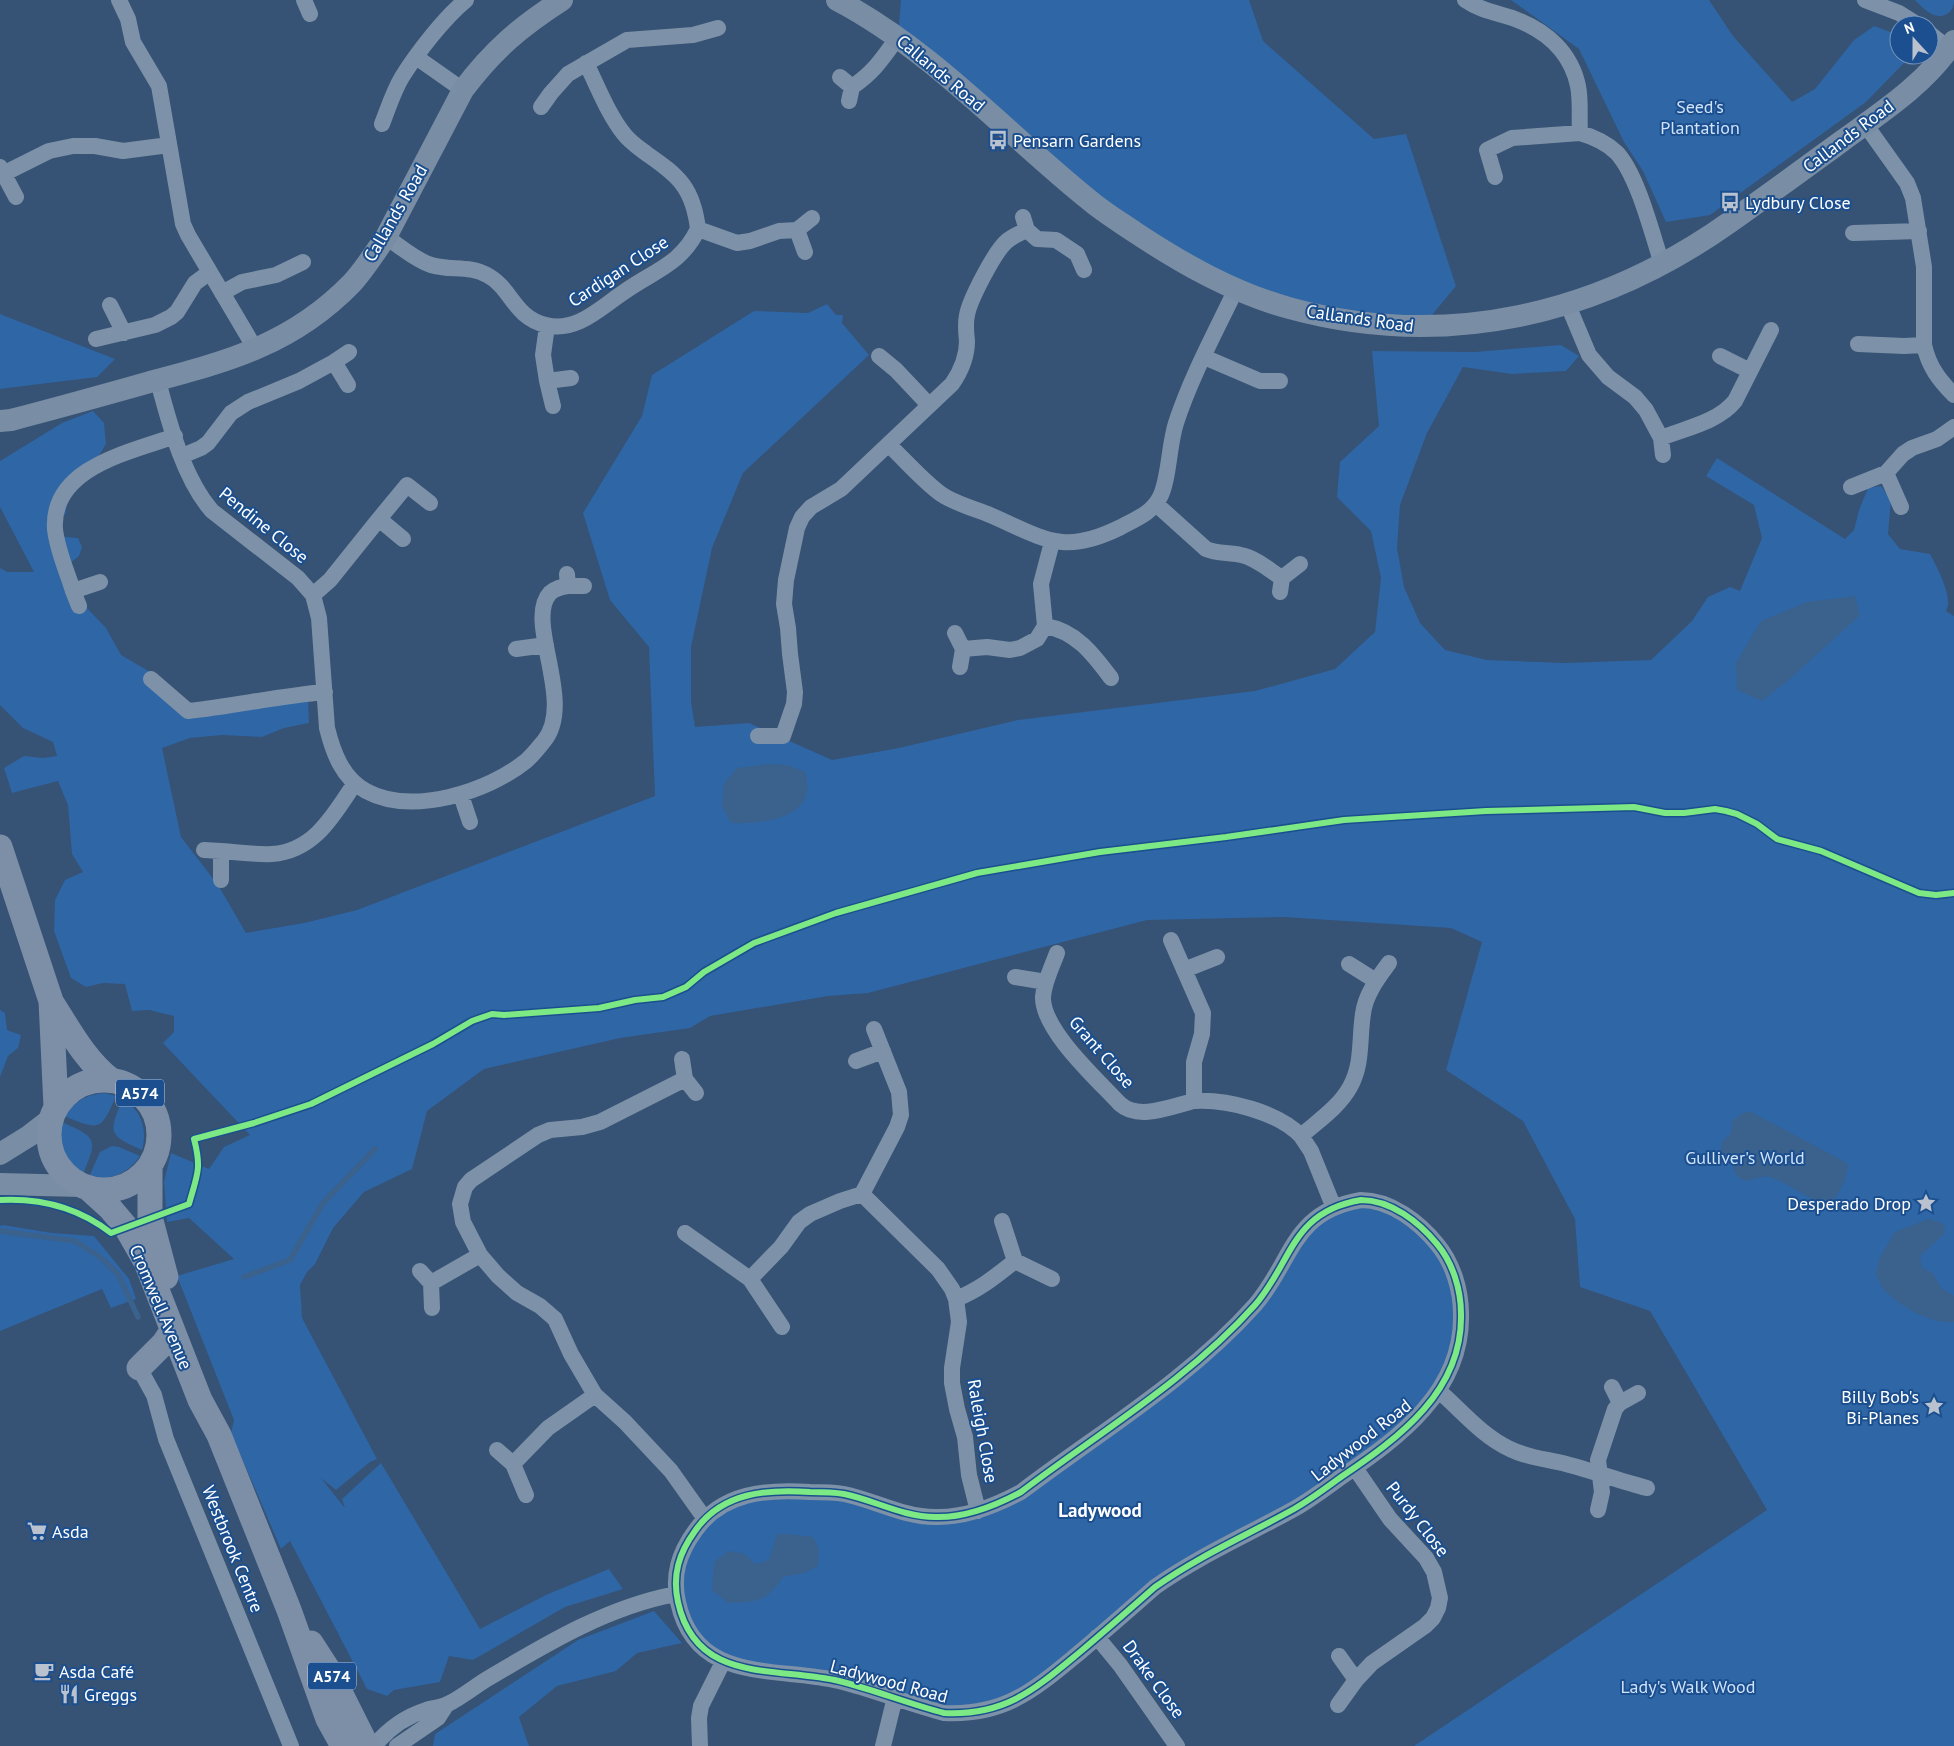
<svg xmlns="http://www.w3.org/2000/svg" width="1954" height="1746" font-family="'PT Sans',sans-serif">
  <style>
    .green { fill: #2f66a5 }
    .water { fill: #3b618d }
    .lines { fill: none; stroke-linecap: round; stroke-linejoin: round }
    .stream { stroke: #3b618d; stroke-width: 5.5 }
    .street { stroke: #7d92a8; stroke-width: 16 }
    .secondary { stroke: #798da4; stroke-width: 22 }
    .primary { stroke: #7d8ea7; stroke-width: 25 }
    .cycleway-casing { stroke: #1b4f8f; stroke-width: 9 }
    .cycleway { stroke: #7ce984; stroke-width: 6 }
    .labels { text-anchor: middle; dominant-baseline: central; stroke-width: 4; stroke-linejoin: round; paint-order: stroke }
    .shield { fill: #1b4f8f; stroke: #bbcadd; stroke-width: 1 }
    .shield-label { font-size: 16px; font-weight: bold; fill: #fff }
    .street-label { font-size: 18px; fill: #fff; stroke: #1b4f8f }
    .park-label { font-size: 18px; fill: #cfe3fa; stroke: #1b4f8f }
    .poi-label { font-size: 18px; fill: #fff; stroke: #1b4f8f; text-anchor: start }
    .neighbourhood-label { font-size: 19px; font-weight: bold; fill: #fff; stroke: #1b4f8f }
  </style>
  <rect width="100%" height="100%" fill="#365274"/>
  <path class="green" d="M 901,0 L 1249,0 L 1263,41 L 1374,139 L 1406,134 L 1456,286 L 1422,327 L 1376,324 L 1192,268 L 898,37 Z
    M 1511,0 L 1709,0 L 1733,36 L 1792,102 L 1815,89 L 1854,40 L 1874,26 L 1899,35 L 1899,55 L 1904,55 L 1904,63 L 1866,102 L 1710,215 L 1666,222 L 1643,171 L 1624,142 L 1579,49 Z
    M 1915,0 L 1954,0 C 1954,6 1952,11 1947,14 C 1934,21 1923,8 1915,0 Z
    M 827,304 L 836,315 L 843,315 L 842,323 L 869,355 L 743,473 L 712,548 L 691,647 L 691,702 L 695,727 L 749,723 L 832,760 L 899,748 L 1018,720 L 1255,691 L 1335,669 L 1375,632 L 1381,578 L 1371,531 L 1337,497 L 1340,462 L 1379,426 L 1372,351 L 1475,352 L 1561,345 L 1579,356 L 1566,371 L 1512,374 L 1463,367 L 1427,433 L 1400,505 L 1397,548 L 1404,587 L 1420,623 L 1445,650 L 1487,660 L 1565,663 L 1651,660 L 1692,621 L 1708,597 L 1730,587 L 1740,591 L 1762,538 L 1754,505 L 1706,476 L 1717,458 L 1845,539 L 1854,530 L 1859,510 L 1868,488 L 1881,486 L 1891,500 L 1888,534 L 1900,549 L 1930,554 C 1937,567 1954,598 1946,611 L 1954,616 L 1954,1746 L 1414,1746 L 1767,1510 L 1650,1311 L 1580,1287 L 1575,1219 L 1523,1121 L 1446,1070 L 1482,942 L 1451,928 L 1284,917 L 1147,920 L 868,993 L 828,996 L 710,1016 L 690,1028 L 620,1038 L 484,1069 L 427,1111 L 412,1169 L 364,1192 L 333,1228 L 315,1264 L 307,1272 L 300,1285 L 302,1318 L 377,1459 L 370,1462 L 336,1490 L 321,1478 L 345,1508 L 342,1499 L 381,1463 L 480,1629 L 548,1594 L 609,1569 L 623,1589 L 565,1607 L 473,1660 L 449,1656 L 440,1682 L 394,1690 L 387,1696 L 367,1689 L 290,1541 L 281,1549 L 231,1433 L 234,1420 L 177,1276 L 234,1259 L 189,1218 L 167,1222 L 164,1182 L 171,1153 L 209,1169 L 224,1147 L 250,1135 L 163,1043 L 174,1032 L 174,1016 L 149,1010 L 132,1011 L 125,984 L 103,983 L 86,987 L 71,978 L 54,931 L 55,900 L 65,880 L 83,872 L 72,854 L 68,805 L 58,781 L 12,793 L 4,768 L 24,756 L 43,758 L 57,756 L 53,742 L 23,728 L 0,705 L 0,568 L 7,572 L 34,572 L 0,507 L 0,461 L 62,423 L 93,411 L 104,423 L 106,444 L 95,462 L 69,495 L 65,515 L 50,520 L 51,528 L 65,537 L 78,538 L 82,547 L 79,556 L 70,563 L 84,605 L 106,628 L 121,655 L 164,680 L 182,712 L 308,698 L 309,723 L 284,728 L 262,737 L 222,735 L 190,738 L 162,748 L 181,837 L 218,885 L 246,933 L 304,923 L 357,910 L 655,796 L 649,647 L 610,600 L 583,513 L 642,416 L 652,375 L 754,311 L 808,313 Z
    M 0,314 L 115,359 L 97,377 L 0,389 Z
    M 0,1010 L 5,1013 L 7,1030 L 21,1035 L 18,1048 L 8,1056 L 0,1077 Z
    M 105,1093 L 116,1096 C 101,1131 100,1131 64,1116 C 75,1101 87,1094 105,1093 Z
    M 123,1099 C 141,1110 148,1129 142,1150 C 108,1135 108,1133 123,1099 Z
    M 62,1122 C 97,1138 98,1138 83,1174 C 64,1163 56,1144 62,1122 Z
    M 112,1146 L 119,1147 L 140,1156 C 128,1174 110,1181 89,1177 L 100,1152 Z
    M 1379,1202 L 1445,1253 L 1460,1342 L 1447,1378 L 1355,1468 L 1167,1577 L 1039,1686 L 960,1714 L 708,1652 L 676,1594 L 699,1525 L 735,1498 L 832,1493 L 888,1509 L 981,1513 L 1160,1396 L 1334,1208 Z
    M 3,1225 L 52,1233 L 94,1236 L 129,1279 L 136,1299 L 111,1308 L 102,1289 L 0,1331 L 0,1226 Z
    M 654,1611 L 682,1643 L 637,1653 L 616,1671 L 557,1686 L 519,1717 L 529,1746 L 433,1746 L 435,1734 L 578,1640 Z"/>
  <path class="water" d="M 1855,596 L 1860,615 L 1792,677 L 1762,701 L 1737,690 L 1736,663 L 1761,621 L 1807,602 Z
    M 769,764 L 788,765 L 805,772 C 806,777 808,785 807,791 C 803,821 754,824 731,823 L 722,806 L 724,784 L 737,768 Z
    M 1745,1112 L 1751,1112 L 1847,1163 C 1850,1171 1840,1193 1834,1199 C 1829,1203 1824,1203 1818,1202 C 1804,1195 1784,1181 1769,1177 C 1759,1174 1749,1185 1739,1178 C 1733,1173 1733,1167 1734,1160 L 1725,1155 L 1721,1150 L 1722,1142 L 1731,1133 L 1733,1120 Z
    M 1929,1219 L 1944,1224 L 1945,1233 L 1920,1256 L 1922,1268 L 1933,1273 L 1941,1288 L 1954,1296 L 1954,1322 C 1930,1324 1902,1307 1885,1291 C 1881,1286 1878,1279 1876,1273 L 1880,1257 L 1895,1232 Z
    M 777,1534 L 790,1534 L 813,1537 L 819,1549 L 818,1566 L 804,1573 L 783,1577 C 766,1602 757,1602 728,1603 L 712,1590 L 714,1562 L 729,1551 L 745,1554 L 755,1564 L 769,1560 Z"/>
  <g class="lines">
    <path class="stream" d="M 0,1231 L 75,1241 L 100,1257 L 118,1274 L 138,1317
      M 244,1277 L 290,1260 L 323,1203 L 375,1149"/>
    <path class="street" d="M 119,0 L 128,19 L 133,42 L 159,86 L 183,224 L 188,235 L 256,350
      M 304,0 L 310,14
      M 1465,0 C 1481,11 1498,13 1515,19 C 1547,31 1571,53 1578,86 C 1581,101 1579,118 1580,133 C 1594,137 1606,142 1617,153 C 1638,176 1652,234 1662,264
      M 1865,0 L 1899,13 L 1918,25
      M 1929,33 L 1949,49
      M 416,57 L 463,90
      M 586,63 C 598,87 608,114 624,134 C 630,142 639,148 647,154 C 679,176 693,188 698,229 L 737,243 L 750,241 L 779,231 L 797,230
      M 840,77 L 852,87 L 849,101
      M 852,87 C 875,71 882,59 898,37
      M 541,107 L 551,93 L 568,74 L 627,40 L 693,35 L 718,28
      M 382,124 C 388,109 393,92 402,77 C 417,53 444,18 466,0
      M 0,167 L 16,197
      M 3,174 L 49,151 L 73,146 L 95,146 L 123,151 L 169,145
      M 1495,177 L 1487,150 L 1512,138 L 1580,133
      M 1023,217 L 1027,230 L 1037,239 L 1056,240 L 1077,254 L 1084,270
      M 1853,233 L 1919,231
      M 386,237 C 400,246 415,260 431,265 C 450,271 469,265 487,275 C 512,288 513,317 546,325 C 577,333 601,307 624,292 C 653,271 681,265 698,229
      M 805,252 L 797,230 L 812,218
      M 222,293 L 242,282 L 276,275 L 303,262
      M 110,305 L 124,333
      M 1568,305 L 1589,355 L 1608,377 L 1635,397 L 1646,410 L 1661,438 C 1686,428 1718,422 1735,401 L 1771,330
      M 547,326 L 543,355 L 547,381
      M 96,339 L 155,325 L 171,317 L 177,312 L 195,283 L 210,272
      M 1858,344 L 1904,346 L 1924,345 L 1924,267 L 1913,198 L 1907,183 L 1865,124
      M 1924,345 C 1929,367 1939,380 1954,395
      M 879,356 L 896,370 L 929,405
      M 1720,356 L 1750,371
      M 1204,357 L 1260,381 L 1280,381
      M 158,381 C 169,422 183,478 212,511 L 298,578 L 313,595 L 319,618 L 327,728 C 333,752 342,778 366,791 C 412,816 488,792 526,761 C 533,755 539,747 544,741 C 576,702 524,621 550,593 C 555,588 561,587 568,586
      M 348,385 L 334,362 L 349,352
      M 553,406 L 547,381 L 571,378
      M 1661,438 L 1663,455
      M 889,445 C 905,460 923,481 941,494 C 954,503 975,509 990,515 C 1045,539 1063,556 1121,527 C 1136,519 1152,513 1160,497 C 1169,480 1169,444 1176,423 C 1191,377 1215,333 1236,289
      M 182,456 L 201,448 L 208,443 L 231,413 L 248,402 L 299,381 L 334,362
      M 1886,473 L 1901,507
      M 1851,487 L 1886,473 L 1903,454 L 1912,448 L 1937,439 L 1954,427
      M 1156,504 L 1206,549 C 1217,554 1229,552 1241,555 C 1256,558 1269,570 1282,578
      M 379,519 L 407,485 L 430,503
      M 567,574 L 568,586 L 584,586
      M 73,591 C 67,571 57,550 55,529 C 51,467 131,452 175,436
      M 1280,592 L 1282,578 L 1300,564
      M 313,595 L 330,580 L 379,519 L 403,539
      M 79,606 L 73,591 L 100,582
      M 1045,626 C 1076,631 1093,654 1111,678
      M 955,633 L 963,649 L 960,667
      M 516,649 L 546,645
      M 963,649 L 987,647 L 1010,650 L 1020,648 L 1037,639 L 1045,626 L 1041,584 L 1052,542
      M 151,679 L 188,711 C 234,706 279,696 325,692
      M 758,736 L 783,736 L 794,704 L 795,692 L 790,654 L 788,628 L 784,604 L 786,580 L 797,528 L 802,517 L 811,507 L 841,489 L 952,384 C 961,371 967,357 967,341 C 966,332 965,324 967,315 C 970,299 995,251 1007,241 C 1013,236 1020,233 1027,230
      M 461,795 L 470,822
      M 204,850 L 221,851 L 221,880
      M 221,851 C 238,852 256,855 272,854 C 315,851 334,814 355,783
      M 1171,940 L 1203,1013 L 1202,1034 L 1194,1062 L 1194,1101 C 1227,1099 1278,1112 1301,1136
      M 1057,953 C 1052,967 1044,982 1043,997 C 1042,1030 1098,1080 1120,1104 C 1139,1121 1172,1106 1194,1101
      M 1349,964 L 1376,981
      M 1184,970 L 1217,957
      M 1015,977 L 1046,982
      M 874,1029 L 899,1092 L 901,1115 L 897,1127 L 862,1194 L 938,1269 L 952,1289 L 956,1299
      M 682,1059 L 685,1079 L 696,1093
      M 856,1061 L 883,1051
      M 685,1079 L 600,1122 L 582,1127 L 550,1130 L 538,1135 L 471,1180 L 465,1187 L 460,1204 L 463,1222 L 480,1255 L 498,1276 L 517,1293 L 540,1306 L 555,1319 L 571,1354 L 595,1395 L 625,1422 L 671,1471 L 705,1519
      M 1361,1200 C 1391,1200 1419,1222 1437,1244 C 1453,1263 1461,1290 1461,1314 C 1463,1391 1399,1438 1341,1477 C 1326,1488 1310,1500 1294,1509 C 1247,1535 1199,1556 1155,1587 C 1130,1609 1105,1631 1080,1652 C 1035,1689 1006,1716 944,1713 C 909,1704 875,1690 839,1681 C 777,1666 696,1685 678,1602 C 672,1575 679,1553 695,1531 C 722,1492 767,1489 810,1492 C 821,1492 833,1492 844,1494 C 874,1500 903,1517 935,1517 C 965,1518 995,1506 1021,1492 C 1100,1432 1188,1380 1255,1305 C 1293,1261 1291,1212 1361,1200 Z
      M 1334,1208 L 1311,1151 L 1301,1136 C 1318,1121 1339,1107 1350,1087 C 1363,1064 1359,1039 1363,1014 C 1365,995 1378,978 1389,963
      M 685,1233 L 750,1279
      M 1015,1261 L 1052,1279
      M 420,1271 L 431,1283 L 432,1308
      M 431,1283 L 480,1255
      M 782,1327 L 750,1279 L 781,1247 L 799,1222 L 810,1214 L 840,1201 L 862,1194
      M 139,1368 L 154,1395 L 166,1439 L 291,1746
      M 1612,1387 L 1620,1403 L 1638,1393
      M 1439,1391 C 1462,1411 1482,1436 1510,1449 C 1528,1458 1547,1459 1566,1464 C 1593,1471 1620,1481 1647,1488
      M 497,1450 L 513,1464 L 548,1428 L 595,1395
      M 513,1464 L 526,1495
      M 1355,1468 L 1390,1519 L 1426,1558 L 1434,1572 L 1440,1598 L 1438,1608 L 1433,1618 L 1425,1626 L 1372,1663 L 1356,1680
      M 1598,1510 L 1602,1492 L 1598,1460 L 1615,1409 L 1620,1403
      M 978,1511 L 969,1475 L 965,1437 L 957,1409 L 952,1383 L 952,1368 L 959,1322 L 956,1299 C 979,1290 996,1276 1015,1261 L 1002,1221
      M 1097,1637 L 1120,1665 L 1177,1746
      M 1338,1705 L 1356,1680 L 1339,1656
      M 374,1746 C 388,1729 404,1717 426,1710 C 433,1708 441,1707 448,1704 C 462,1697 474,1687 487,1679 C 546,1644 607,1607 676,1594
      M 397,1746 L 438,1718 L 447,1704
      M 700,1746 L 699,1718 L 701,1706 L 723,1662
      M 883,1746 L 895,1697"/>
    <path class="secondary" d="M 837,0 C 932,50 1005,132 1088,199 C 1103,212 1120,222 1136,233 C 1183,264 1234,293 1289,308 C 1446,351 1599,315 1730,222 C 1768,195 1805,168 1842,141 C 1882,112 1927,83 1954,41
      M 0,421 L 11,420 C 57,408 104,395 150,382 C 229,361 293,344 352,283 C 365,269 375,252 386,237 L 463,90 C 493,50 520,27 562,0
      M 0,1154 L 29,1136 L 51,1119
      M 0,1184 L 81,1186"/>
    <path class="primary" d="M 0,847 L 51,1001 L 56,1107
      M 52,1003 C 70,1031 85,1060 111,1080
      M49 1135a55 55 0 1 1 110 0a55 55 0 1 1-110 0Z
      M 150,1167 L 150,1217 L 166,1277
      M 89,1189 L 110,1208 L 126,1227 L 146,1262 L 200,1400 L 219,1435 L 289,1610 L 328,1719 L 343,1746
      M 139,1368 L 164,1343 L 172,1331
      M 311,1643 L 331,1674 L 367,1746"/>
    <defs>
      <path id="cycleway" d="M 0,1200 C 40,1198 79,1208 111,1233 L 189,1204 C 197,1175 202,1169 194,1139 L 254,1123 L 311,1104 L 433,1044 L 472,1021 L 492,1014 L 504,1015 L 599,1008 L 635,1000 L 663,997 L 686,987 L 704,972 L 754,943 L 836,913 L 977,873 L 1100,852 L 1226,837 L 1344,820 L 1486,811 L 1634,807 L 1665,813 L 1684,813 L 1715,809 L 1726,811 L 1737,814 L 1757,824 L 1777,839 L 1821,851 L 1919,893 L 1936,895 L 1954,893
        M 1361,1200 C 1391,1200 1419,1222 1437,1244 C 1453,1263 1461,1290 1461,1314 C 1463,1391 1399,1438 1341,1477 C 1326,1488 1310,1500 1294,1509 C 1247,1535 1199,1556 1155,1587 C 1130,1609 1105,1631 1080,1652 C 1035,1689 1006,1716 944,1713 C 909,1704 875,1690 839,1681 C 777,1666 696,1685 678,1602 C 672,1575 679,1553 695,1531 C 722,1492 767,1489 810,1492 C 821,1492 833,1492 844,1494 C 874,1500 903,1517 935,1517 C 965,1518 995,1506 1021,1492 C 1100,1432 1188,1380 1255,1305 C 1293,1261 1291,1212 1361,1200 Z"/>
    </defs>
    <use href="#cycleway" class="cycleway-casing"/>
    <use href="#cycleway" class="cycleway"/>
  </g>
  <defs>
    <symbol id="bus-bare" viewBox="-9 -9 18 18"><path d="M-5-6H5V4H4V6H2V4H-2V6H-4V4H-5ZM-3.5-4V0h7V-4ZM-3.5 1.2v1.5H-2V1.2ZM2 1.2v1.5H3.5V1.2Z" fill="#b9c2ce" stroke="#1b4f8f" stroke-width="2.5" paint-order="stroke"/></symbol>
    <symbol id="sight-bare" viewBox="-9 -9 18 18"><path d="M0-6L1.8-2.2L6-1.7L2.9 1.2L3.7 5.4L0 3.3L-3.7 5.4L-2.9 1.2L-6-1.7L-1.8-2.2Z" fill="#b9c2ce" stroke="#1b4f8f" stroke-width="2.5" paint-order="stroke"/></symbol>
    <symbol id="supermarket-bare" viewBox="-9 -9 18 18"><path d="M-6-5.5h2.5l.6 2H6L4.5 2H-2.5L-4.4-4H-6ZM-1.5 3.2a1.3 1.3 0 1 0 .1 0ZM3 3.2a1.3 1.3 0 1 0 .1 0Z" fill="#b9c2ce" stroke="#1b4f8f" stroke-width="2.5" paint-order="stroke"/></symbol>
    <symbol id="cafe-bare" viewBox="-9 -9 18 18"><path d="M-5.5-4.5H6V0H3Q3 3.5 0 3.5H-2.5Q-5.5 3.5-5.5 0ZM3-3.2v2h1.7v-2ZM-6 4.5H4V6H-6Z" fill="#b9c2ce" stroke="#1b4f8f" stroke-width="2.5" paint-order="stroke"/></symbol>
    <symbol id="restaurant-bare" viewBox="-9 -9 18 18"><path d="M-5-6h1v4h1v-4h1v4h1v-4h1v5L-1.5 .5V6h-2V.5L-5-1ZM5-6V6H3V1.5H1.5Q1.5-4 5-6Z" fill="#b9c2ce" stroke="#1b4f8f" stroke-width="2.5" paint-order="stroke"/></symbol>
  </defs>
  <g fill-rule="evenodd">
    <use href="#bus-bare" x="984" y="126" width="28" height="28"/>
    <use href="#bus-bare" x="1716" y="188" width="28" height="28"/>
    <use href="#sight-bare" x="1912" y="1189" width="28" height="28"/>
    <use href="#sight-bare" x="1920" y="1392" width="28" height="28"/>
    <use href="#supermarket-bare" x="23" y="1517" width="28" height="28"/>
    <use href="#cafe-bare" x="30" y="1657" width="28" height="28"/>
    <use href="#restaurant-bare" x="55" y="1680" width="28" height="28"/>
  </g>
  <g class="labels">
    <g class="shield">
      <rect x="116" y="1079.5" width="48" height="27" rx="4"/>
      <rect x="308" y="1662.5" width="48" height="27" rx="4"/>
    </g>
    <g class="shield-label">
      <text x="140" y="1093">A574</text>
      <text x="332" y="1676">A574</text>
    </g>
    <g class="street-label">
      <text transform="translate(941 73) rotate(40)">Callands Road</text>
      <text transform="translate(1848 136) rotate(-37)">Callands Road</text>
      <text transform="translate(395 213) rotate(-60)">Callands Road</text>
      <text transform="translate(618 271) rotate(-33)">Cardigan Close</text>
      <text transform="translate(1360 318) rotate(8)">Callands Road</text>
      <text transform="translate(264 525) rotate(39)">Pendine Close</text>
      <text transform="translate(1102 1052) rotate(49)">Grant Close</text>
      <text transform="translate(161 1307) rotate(67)">Cromwell Avenue</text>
      <text transform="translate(983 1431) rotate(80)">Raleigh Close</text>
      <text transform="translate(1361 1440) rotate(-38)">Ladywood Road</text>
      <text transform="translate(1418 1519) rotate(52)">Purdy Close</text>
      <text transform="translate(233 1549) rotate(68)">Westbrook Centre</text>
      <text transform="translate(1154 1679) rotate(54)">Drake Close</text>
      <text transform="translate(889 1681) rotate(15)">Ladywood Road</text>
    </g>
    <g class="park-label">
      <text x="1700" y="106">Seed's<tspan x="1700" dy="21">Plantation</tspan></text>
      <text x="1745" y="1157">Gulliver's World</text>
      <text x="1688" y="1686">Lady's Walk Wood</text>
    </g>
    <g class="poi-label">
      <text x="1013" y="140">Pensarn Gardens</text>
      <text x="1745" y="202">Lydbury Close</text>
      <text x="1911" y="1203" text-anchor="end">Desperado Drop</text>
      <text x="1919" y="1396" text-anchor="end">Billy Bob's<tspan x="1919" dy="21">Bi-Planes</tspan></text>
      <text x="52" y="1531">Asda</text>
      <text x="59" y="1671">Asda Café</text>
      <text x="84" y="1694">Greggs</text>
    </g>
    <g class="neighbourhood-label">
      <text x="1100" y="1510">Ladywood</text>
    </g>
  </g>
  <g transform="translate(1914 40) rotate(339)"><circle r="24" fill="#1b4f8f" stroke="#7695bc"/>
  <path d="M0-4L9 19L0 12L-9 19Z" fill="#b9c2ce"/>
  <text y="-8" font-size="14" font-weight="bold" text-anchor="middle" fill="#ffffff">N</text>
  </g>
</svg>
